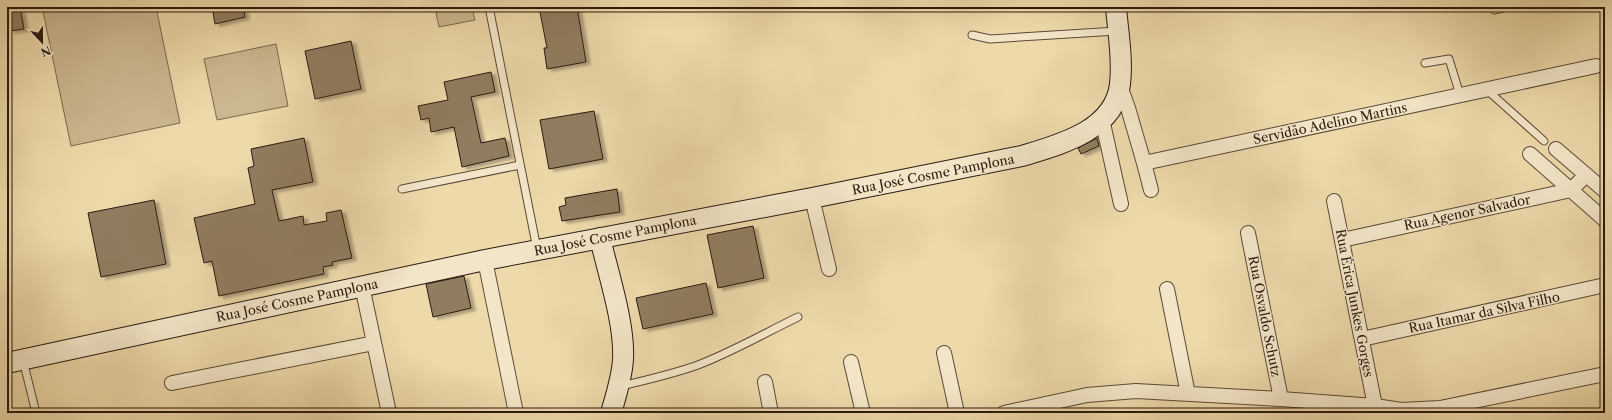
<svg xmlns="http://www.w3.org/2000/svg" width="1612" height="420" font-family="'Libre Caslon Text',serif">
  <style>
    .park { fill: #ccb890; stroke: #7c6850 }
    .building { fill: #907d60; stroke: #2b1910; filter: url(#shadow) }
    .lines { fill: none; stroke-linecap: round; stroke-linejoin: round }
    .lane-casing { stroke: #5c4936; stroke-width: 9 }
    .street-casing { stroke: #5c4936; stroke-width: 16 }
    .secondary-casing { stroke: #2b1910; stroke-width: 22 }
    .lane { stroke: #f3e6c8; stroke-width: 7 }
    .street { stroke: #f3e6c8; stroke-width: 14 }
    .secondary { stroke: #f3e6c8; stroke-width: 20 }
    .labels { text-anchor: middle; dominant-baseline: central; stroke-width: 3; stroke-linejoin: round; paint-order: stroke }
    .street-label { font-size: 13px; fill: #2b1910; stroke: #f3e6c8 }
  </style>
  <defs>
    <filter id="shadow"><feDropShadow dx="4.5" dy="2.5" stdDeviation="1" flood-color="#0004"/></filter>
  </defs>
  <rect width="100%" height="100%" fill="#edd9aa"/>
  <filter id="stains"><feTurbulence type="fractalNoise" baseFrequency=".005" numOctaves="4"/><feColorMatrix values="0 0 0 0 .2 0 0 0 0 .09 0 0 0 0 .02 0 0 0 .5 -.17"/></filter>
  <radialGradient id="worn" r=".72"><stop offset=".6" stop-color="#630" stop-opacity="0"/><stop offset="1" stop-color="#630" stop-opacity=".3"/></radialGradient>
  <path class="park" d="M 42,7 L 156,7 L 180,123 L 71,146 Z
    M 435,7 L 472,7 L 475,20 L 439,27 Z
    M 276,44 L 288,106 L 217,120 L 204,59 Z"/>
  <path class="building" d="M 7,7 L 20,7 L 24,29 L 10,31 Z
    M 212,7 L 243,7 L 245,17 L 215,24 Z
    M 539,7 L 577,7 L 586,62 L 547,69 L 544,48 L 547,48 Z
    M 351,41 L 361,89 L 315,99 L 305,51 Z
    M 491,72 L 495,92 L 471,97 L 481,143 L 505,138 L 509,156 L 462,167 L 454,127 L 431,132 L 429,118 L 421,120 L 418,106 L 448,100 L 444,82 Z
    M 594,111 L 603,159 L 549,169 L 540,120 Z
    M 304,138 L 313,182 L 272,190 L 279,221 L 303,216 L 304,225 L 327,221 L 326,213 L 341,210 L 352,258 L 332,262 L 333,265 L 323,267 L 324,274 L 219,296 L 212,261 L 204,263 L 194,218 L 255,204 L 248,168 L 254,166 L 251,149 Z
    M 1097,138 L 1099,146 L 1081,154 L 1078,148 Z
    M 617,189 L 620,212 L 562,221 L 559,207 L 566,205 L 565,198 Z
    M 154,200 L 166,264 L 101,277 L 88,213 Z
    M 753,226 L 764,278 L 718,288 L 707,235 Z
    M 464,276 L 471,308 L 433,317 L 426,284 Z
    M 706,283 L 713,314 L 643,329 L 636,298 Z"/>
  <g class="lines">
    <defs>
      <path id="lane" d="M 489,7 L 537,249
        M 1494,10 L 1508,7
        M 972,35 L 990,39 L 1117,31
        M 1425,63 L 1449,59 L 1460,95
        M 1487,90 L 1544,141
        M 402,189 L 520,165
        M 23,360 L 36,413
        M 621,386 C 647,380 673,374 698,365 C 732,352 765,333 798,317"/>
      <path id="street" d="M 1120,86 L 1128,108 L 1144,163 L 1596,66
        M 1102,119 L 1121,204
        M 1556,149 L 1605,191
        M 1530,154 L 1605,220
        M 1144,163 L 1151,190
        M 812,198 L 829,269
        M 1334,201 L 1375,406
        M 1248,233 L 1281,399
        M 1342,240 L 1571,190 L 1586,175
        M 485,260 L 516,413
        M 362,286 L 389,413
        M 1167,289 L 1188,394
        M 1362,339 L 1605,285
        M 944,353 L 957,413
        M 851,362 L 863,413
        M 765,382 L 771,413
        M 172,383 L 374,343
        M 1004,413 L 1087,395 L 1136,391 L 1281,399 L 1375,406 L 1401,410 L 1440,408 L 1605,374"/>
      <path id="secondary" d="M 600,238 C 608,273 625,324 623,359 C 622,378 616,395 611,413
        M 7,363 L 485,260 L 812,198 L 1022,156 C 1058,145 1115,131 1120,84 C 1123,59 1118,32 1116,7"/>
    </defs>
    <use href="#lane" class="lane-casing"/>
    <use href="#street" class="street-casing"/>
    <use href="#secondary" class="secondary-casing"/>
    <use href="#lane" class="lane"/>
    <use href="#street" class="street"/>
    <use href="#secondary" class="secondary"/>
  </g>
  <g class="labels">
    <g class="street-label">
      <text transform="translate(1330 123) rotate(-12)">Servidão Adelino Martins</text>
      <text transform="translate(933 174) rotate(-11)">Rua José Cosme Pamplona</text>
      <text transform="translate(1467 212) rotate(-12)">Rua Agenor Salvador</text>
      <text transform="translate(615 235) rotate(-11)">Rua José Cosme Pamplona</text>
      <text transform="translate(297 300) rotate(-12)">Rua José Cosme Pamplona</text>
      <text transform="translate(1355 303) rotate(79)">Rua Érica Junkes Gorges</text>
      <text transform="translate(1484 312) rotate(-12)">Rua Itamar da Silva Filho</text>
      <text transform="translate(1265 316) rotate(79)">Rua Osvaldo Schutz</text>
    </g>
  </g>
  <rect width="1612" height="420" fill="none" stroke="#edd9aa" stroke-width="24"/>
  <rect x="8" y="8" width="1596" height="404" fill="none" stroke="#2b1910" stroke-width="2"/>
  <rect x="12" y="12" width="1588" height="396" fill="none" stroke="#2b1910"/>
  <g transform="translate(42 42) rotate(158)" stroke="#f3e6c8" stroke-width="3" paint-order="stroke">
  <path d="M0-3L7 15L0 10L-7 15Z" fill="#2b1910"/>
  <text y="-6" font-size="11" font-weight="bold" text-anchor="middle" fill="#2b1910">N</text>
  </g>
  <rect width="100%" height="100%" filter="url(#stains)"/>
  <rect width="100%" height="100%" fill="url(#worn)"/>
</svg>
